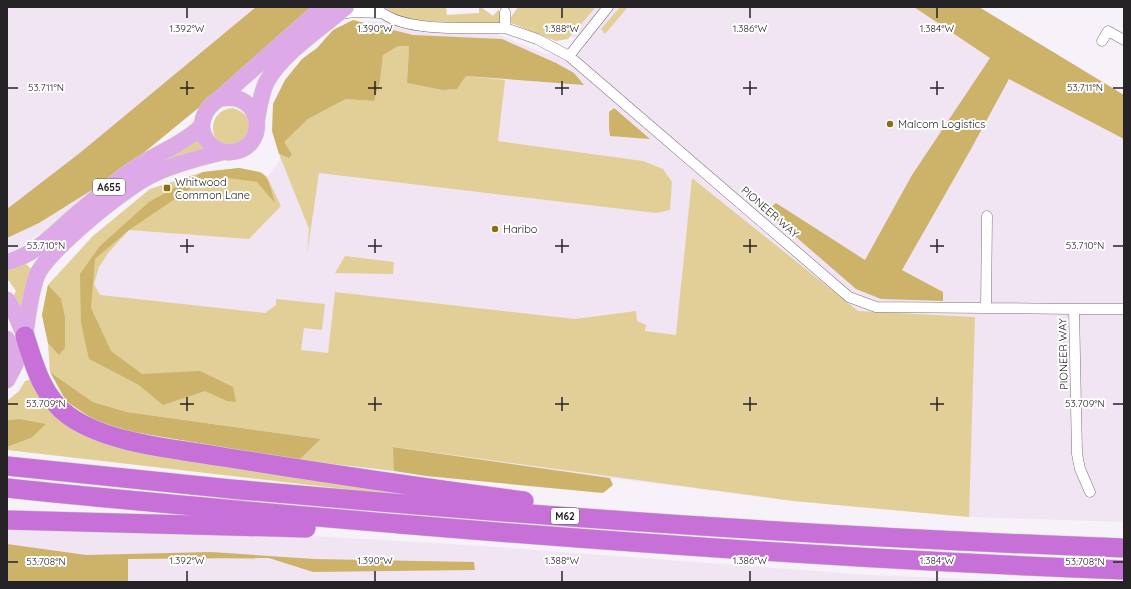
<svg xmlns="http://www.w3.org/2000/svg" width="1131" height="589" font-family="Quicksand,sans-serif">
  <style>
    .built { fill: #f1e5f3 }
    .green { fill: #e2cf97 }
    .forest { fill: #ccb369 }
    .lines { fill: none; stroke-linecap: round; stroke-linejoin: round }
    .minor-casing { stroke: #7a747b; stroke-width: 11 }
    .primary-casing { stroke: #cfcfcf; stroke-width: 17 }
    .motorway-casing { stroke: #cfcfcf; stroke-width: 20 }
    .minor { stroke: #fff; stroke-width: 10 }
    .primary { stroke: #dda9e7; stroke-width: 16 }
    .motorway { stroke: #c770d7; stroke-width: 19 }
    .ticks { fill: none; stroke: #262326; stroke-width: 1.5 }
    .poi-dot { fill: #896f10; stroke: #fff; stroke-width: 1.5 }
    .labels { text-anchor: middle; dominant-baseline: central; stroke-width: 4; stroke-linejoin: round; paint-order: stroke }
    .shield { fill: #fff; stroke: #676567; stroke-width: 1 }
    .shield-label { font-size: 10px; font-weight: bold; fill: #262326 }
    .poi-label { font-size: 11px; fill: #262326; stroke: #fff; text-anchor: start }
    .street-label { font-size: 11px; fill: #262326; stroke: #fff }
    .ticks-label { font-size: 10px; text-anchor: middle; fill: #262326; stroke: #fff; stroke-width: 4; stroke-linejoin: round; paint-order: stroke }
  </style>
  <rect width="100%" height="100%" fill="#f7f1f9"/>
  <path class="built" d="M 7,7 L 312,7 L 202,105 L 119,173 L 43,232 L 11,252 L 7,252 Z
    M 539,7 L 979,7 L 1124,95 L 1124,522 L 969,517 L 793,501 L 610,478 L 393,447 L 50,372 L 48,343 L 42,315 L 48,285 L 93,236 L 150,189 L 239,168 L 261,172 L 267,177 L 314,115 L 338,109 L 368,21 L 475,25 L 546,54 L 585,49 Z
    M 7,527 L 204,530 L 453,544 L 869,575 L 1036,582 L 7,582 Z"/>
  <path class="green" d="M 385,7 L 446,7 L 447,15 L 479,13 L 479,7 L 481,7 L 493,16 L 498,10 L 500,12 L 500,25 L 407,20 L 395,15 Z
    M 518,7 L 596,7 L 568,39 L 556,41 L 511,23 L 511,17 Z
    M 620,7 L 628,7 L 605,34 L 601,29 Z
    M 398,46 L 409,46 L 407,83 L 442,90 L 457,89 L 466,76 L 505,80 L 498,141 L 643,161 L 663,169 L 672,182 L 670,210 L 656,213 L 319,173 L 307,255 L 309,229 L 279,154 L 288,158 L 292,153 L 283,142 L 308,119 L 346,99 L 374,101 L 380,82 L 383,54 Z
    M 233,108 C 243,111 251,118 250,129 C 250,133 246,137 245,141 C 240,142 231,146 226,145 C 208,142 207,110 233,108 Z
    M 197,138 L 203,150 L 149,170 Z
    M 239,168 L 261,172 L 267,177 L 281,206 L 249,239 L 129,230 L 109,252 L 99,267 L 94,284 L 100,295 L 265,313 L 276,305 L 276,299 L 325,304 L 322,330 L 304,328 L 301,350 L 328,353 L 335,292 L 575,319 L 636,311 L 637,321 L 646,325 L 645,331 L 676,335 L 692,178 L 858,311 L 975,317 L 969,517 L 793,501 L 394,447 L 394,471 L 299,460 L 321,439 L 127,412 L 93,402 L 50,372 L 48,343 L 42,315 L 48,285 L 93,236 L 150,189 L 203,172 Z
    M 345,256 L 394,262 L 393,274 L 335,273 Z
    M 26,264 L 32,270 L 20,309 L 13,297 L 16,291 L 9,281 L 7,280 L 7,268 L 12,268 Z
    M 31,379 L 76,430 L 379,487 L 396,495 L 7,450 L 7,447 L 31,438 L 19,419 L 7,420 L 7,401 L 19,391 L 25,381 Z"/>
  <path class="forest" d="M 256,7 L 313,7 L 202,105 L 119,173 L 39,223 L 7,238 L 7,209 L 81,152 Z
    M 914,7 L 979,7 L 1124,95 L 1124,139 L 1009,79 L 971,149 L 902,270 L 943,292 L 943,301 L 881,299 L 856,289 L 766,211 L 776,203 L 865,260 L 912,175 L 990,58 Z
    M 353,20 L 413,35 L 502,39 L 556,63 L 574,73 L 584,85 L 466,76 L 457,89 L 442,90 L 407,83 L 409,46 L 398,46 L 383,55 L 380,82 L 374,101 L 346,99 L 308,119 L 284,142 L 292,154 L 289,158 L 279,154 L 272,131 L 273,104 L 285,80 L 302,59 L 317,48 L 333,30 Z
    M 614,108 L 650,139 L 610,136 L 609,127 L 609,112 Z
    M 239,168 C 270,174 266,173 275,203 L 257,182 L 228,178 L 200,182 L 129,230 L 95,259 L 91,308 L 111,351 L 142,374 L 200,371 L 233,387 L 236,402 L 227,401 L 205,391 L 163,405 L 139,385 L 89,359 L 81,323 L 80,274 L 100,246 L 149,202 L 203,172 Z
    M 48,285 L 61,299 L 65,317 L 65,348 L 59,355 L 48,343 L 42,315 Z
    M 50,372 L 93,402 L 127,412 L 321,439 L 299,460 L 133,432 L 97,422 L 66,401 Z
    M 19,419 L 46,424 L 31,438 L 7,447 L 7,420 Z
    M 393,447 L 610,478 L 613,485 L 603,493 L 426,476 L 394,471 Z
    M 7,544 L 86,555 L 211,552 L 314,559 L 474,562 L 475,570 L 313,572 L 269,558 L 128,559 L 128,582 L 7,582 Z"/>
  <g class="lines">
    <defs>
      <path id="minor" d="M 376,7 C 397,34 472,27 505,28 L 505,12
        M 339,14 L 355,12 L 380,13
        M 505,28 L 537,39 L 569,56 L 608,7
        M 1102,41 L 1108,31 L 1124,40
        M 569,56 L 849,297 L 876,307 L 986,308 L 987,216
        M 986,308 L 1074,309 L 1077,454 L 1080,469 L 1090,492
        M 1074,309 L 1124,309"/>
      <path id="primary" d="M 219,99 C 265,89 269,150 231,152 C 223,153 214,149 209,143 C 195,128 204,108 219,99 L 323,7
        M 257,119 C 259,107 261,94 266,83 C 280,55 321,28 346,7
        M 7,262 C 33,256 53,235 72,218 C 92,201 111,185 132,170 C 155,154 182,145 202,126
        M 7,300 L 15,313 L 25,336
        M 7,339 L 11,358 L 11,371
        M 7,380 C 15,366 22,351 25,335 C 28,315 30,294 37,275 C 48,250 129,184 156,173 C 177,163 200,158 222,152"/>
      <path id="motorway" d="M 25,336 C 34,365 43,398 69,416 C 108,444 176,449 223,457 C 323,473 424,488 524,501
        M 7,466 C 82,473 156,482 231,489 C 528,516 826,537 1124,548
        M 7,488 C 138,502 269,513 399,524 C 641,544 882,561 1124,570
        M 7,520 L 306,528"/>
    </defs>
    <use href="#minor" class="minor-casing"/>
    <use href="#primary" class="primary-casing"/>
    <use href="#motorway" class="motorway-casing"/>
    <use href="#minor" class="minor"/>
    <use href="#primary" class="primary"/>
    <use href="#motorway" class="motorway"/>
  </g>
  <path class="ticks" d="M 187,8 L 187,18M 375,8 L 375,18M 562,8 L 562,18M 750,8 L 750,18M 937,8 L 937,18M 187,81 L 187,95M 375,81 L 375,95M 562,81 L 562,95M 750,81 L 750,95M 937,81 L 937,95M 8,88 L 18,88M 180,88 L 194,88M 368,88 L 382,88M 555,88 L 569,88M 743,88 L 757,88M 930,88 L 944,88M 1113,88 L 1123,88M 187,239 L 187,253M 375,239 L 375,253M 562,239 L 562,253M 750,239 L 750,253M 937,239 L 937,253M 8,246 L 18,246M 180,246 L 194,246M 368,246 L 382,246M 555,246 L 569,246M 743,246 L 757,246M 930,246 L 944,246M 1113,246 L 1123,246M 187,397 L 187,411M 375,397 L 375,411M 562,397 L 562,411M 750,397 L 750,411M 937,397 L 937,411M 8,404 L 18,404M 180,404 L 194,404M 368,404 L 382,404M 555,404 L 569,404M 743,404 L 757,404M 930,404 L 944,404M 1113,404 L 1123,404M 8,562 L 18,562M 1113,562 L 1123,562M 187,571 L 187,581M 375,571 L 375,581M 562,571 L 562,581M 750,571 L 750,581M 937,571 L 937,581"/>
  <g class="poi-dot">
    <circle cx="890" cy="124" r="4"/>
    <rect x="163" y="184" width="8" height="8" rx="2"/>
    <circle cx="495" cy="229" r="4"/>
  </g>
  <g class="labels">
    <g class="shield">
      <rect x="93" y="179" width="32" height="16" rx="3"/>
      <rect x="551" y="508" width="28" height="16" rx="3"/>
    </g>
    <g class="shield-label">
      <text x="109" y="187">A655</text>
      <text x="565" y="516">M62</text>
    </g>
    <g class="poi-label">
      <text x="898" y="124">Malcom Logistics</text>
      <text x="175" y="182">Whitwood<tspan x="175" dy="13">Common Lane</tspan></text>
      <text x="503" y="229">Haribo</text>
    </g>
    <g class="street-label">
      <text transform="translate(770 212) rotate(41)">PIONEER WAY</text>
      <text transform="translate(1063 354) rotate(-91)">PIONEER WAY</text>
    </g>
  </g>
  <g class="ticks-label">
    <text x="187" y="32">1.392°W</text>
    <text x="375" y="32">1.390°W</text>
    <text x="562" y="32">1.388°W</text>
    <text x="750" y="32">1.386°W</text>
    <text x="937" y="32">1.384°W</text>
    <text x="46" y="91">53.711°N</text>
    <text x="1085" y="91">53.711°N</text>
    <text x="46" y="249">53.710°N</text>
    <text x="1085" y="249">53.710°N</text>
    <text x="46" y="407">53.709°N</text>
    <text x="1085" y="407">53.709°N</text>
    <text x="187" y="564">1.392°W</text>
    <text x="375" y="564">1.390°W</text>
    <text x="562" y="564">1.388°W</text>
    <text x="750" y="564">1.386°W</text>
    <text x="937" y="564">1.384°W</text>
    <text x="46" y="565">53.708°N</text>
    <text x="1085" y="565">53.708°N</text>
  </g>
  <rect width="1131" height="589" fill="none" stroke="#262326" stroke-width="16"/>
</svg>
